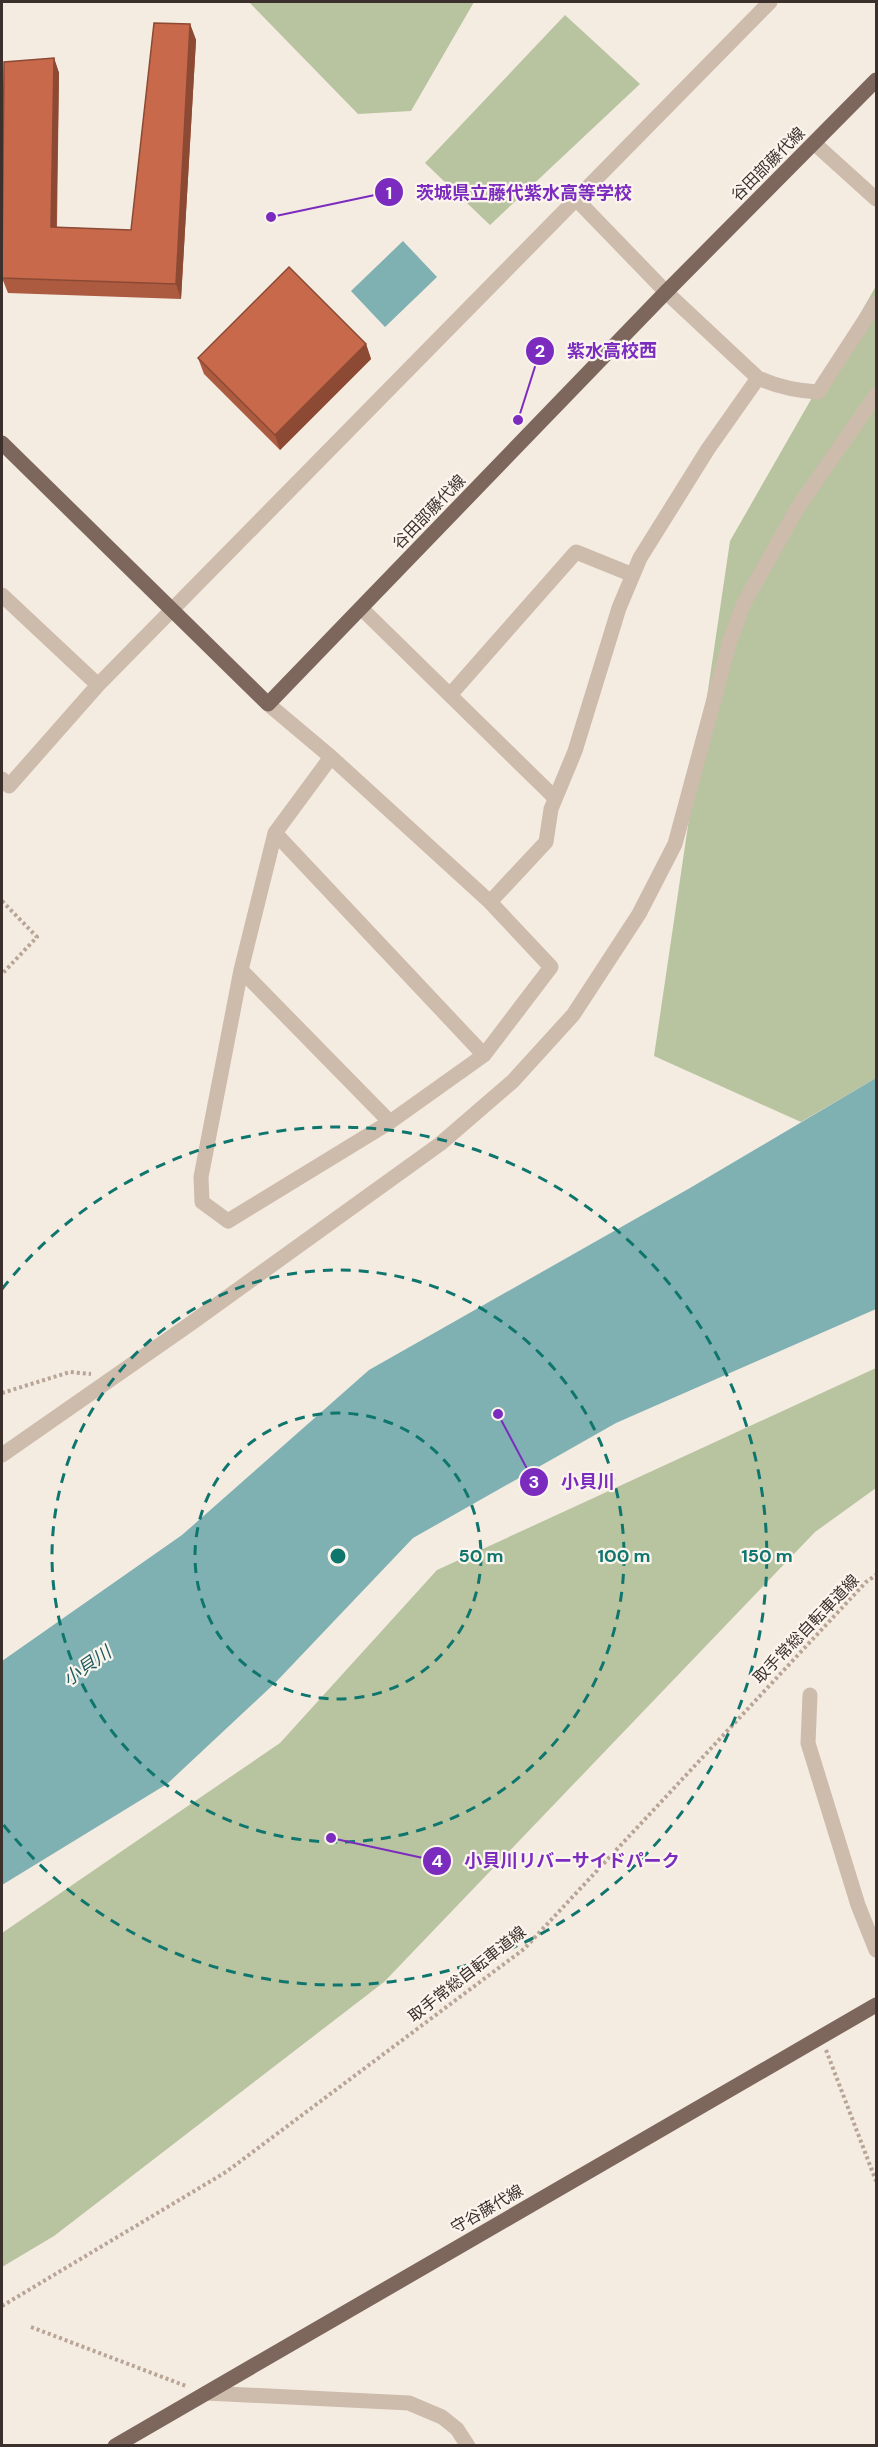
<svg xmlns="http://www.w3.org/2000/svg" width="878" height="2447" font-family="'DM Sans','Noto Sans JP',sans-serif">
  <style>
    .green { fill: #b8c4a0 }
    .water { fill: #7fb0b2 }
    .lines { fill: none; stroke-linecap: round; stroke-linejoin: round }
    .path { stroke: #b9a596; stroke-width: 4; stroke-dasharray: 3 3; stroke-linecap: butt }
    .minor { stroke: #cdbbac; stroke-width: 15 }
    .major { stroke: #7d675c; stroke-width: 15 }
    .wall { fill: #ac5a40 }
    .shaded-wall { fill: #8c4a34 }
    .building { fill: #c8694b; stroke: #8c4a34; stroke-width: 1.5 }
    .ring { fill: none; stroke: #0f766e; stroke-width: 3; stroke-dasharray: 10 8 }
    .labels { text-anchor: middle; dominant-baseline: central; stroke-width: 4.5; stroke-linejoin: round; paint-order: stroke }
    .street-label { font-size: 16px; fill: #3b302b; stroke: #fbf5ee }
    .water-label { font-size: 18px; font-style: italic; fill: #1f5a5e; stroke: #fbf5ee }
    .centre { fill: #0f766e; stroke: #fbf5ee; stroke-width: 3 }
    .ring-label { font-size: 18px; text-anchor: middle; font-weight: bold; fill: #0f766e; stroke: #fbf5ee; stroke-width: 4.5; stroke-linejoin: round; paint-order: stroke }
    .leader { fill: none; stroke: #7b2cbf; stroke-width: 2 }
    .callout-dot { fill: #7b2cbf; stroke: #fbf5ee; stroke-width: 2 }
    .mark-label { font-size: 18px; text-anchor: middle; font-weight: bold; fill: #fff }
    .callout-label { font-size: 18px; text-anchor: middle; font-weight: bold; fill: #7b2cbf; stroke: #fbf5ee; stroke-width: 4.5; stroke-linejoin: round; paint-order: stroke }
  </style>
  <rect width="100%" height="100%" fill="#f4ebe1"/>
  <path class="green" d="M 249,2 L 474,2 L 411,111 L 358,114 Z
    M 565,15 L 640,84 L 490,225 L 425,163 Z
    M 876,286 L 876,1078 L 801,1122 L 654,1056 L 730,541 Z
    M 876,1368 L 876,1488 L 815,1532 L 384,1982 L 54,2236 L 2,2267 L 2,1933 L 280,1743 L 437,1570 Z"/>
  <path class="water" d="M 403,241 L 437,277 L 385,327 L 351,291 Z
    M 876,1078 L 876,1309 L 616,1423 L 413,1538 L 275,1683 L 167,1784 L 2,1885 L 2,1661 L 182,1535 L 369,1370 L 690,1188 Z"/>
  <g class="lines">
    <path class="path" d="M 2,901 L 37,937 L 2,974
      M 2,1393 L 70,1372 L 91,1374
      M 826,2050 L 876,2181
      M 2,2306 L 226,2172 L 524,1949 L 866,1582 L 876,1575
      M 31,2327 L 186,2386"/>
    <path class="minor" d="M 814,143 L 876,199
      M 577,200 L 666,292 L 758,378 C 778,387 796,391 818,392 L 876,303
      M 2,595 L 98,685
      M 361,608 L 555,798
      M 450,695 L 576,552 L 633,575
      M 268,704 L 331,757 L 490,902 L 546,842 L 551,809 L 575,751 L 619,608 L 640,558 L 708,449 L 758,378
      M 331,757 L 275,833 L 241,970 L 201,1177 L 202,1202 L 228,1221 L 390,1122 L 484,1055 L 551,967 L 490,902
      M 2,779 L 9,786 L 98,685 L 770,2
      M 275,833 L 484,1055
      M 241,970 L 390,1122
      M 2,1455 L 190,1324 L 440,1144 L 513,1081 L 573,1015 L 639,914 L 675,844 L 730,640 L 744,603 L 798,507 L 876,395
      M 810,1695 L 808,1743 L 858,1905 L 876,1950
      M 206,2393 L 409,2403 L 442,2417 L 457,2429 L 468,2446"/>
    <path class="major" d="M 2,443 L 268,704 L 666,292 L 876,80
      M 115,2446 L 876,2005"/>
  </g>
  <path class="wall" d="M 190,24 L 196,40 L 181,299 L 8,293 L 2,278 L 54,58 L 59,73 L 57,227 L 131,230 Z
    M 366,344 L 371,359 L 280,450 L 204,374 L 198,358 Z"/>
  <path class="shaded-wall" d="M 190,24 L 196,40 L 181,299 L 176,284 Z
    M 54,58 L 59,73 L 56,242 L 51,227 Z
    M 366,344 L 371,359 L 280,450 L 275,435 Z"/>
  <path class="building" d="M 154,23 L 190,24 L 176,284 L 2,278 L 4,62 L 54,58 L 51,227 L 131,230 Z
    M 289,267 L 366,344 L 275,435 L 198,358 Z"/>
  <g class="ring">
    <circle cx="338" cy="1556" r="143"/>
    <circle cx="338" cy="1556" r="286"/>
    <path d="M2 1289A429 429 0 1 1 2 1823"/>
  </g>
  <g class="labels">
    <g class="street-label">
      <text transform="translate(768 164) rotate(-45)">谷田部藤代線</text>
      <text transform="translate(429 512) rotate(-46)">谷田部藤代線</text>
      <text transform="translate(806 1629) rotate(-46)">取手常総自転車道線</text>
      <text transform="translate(467 1974) rotate(-38)">取手常総自転車道線</text>
      <text transform="translate(487 2209) rotate(-30)">守谷藤代線</text>
    </g>
    <g class="water-label">
      <text transform="translate(87 1666) rotate(-35)">小貝川</text>
    </g>
  </g>
  <circle cx="338" cy="1556" r="9" class="centre"/>
  <g class="ring-label">
    <text x="481" y="1562">50 m</text>
    <text x="624" y="1562">100 m</text>
    <text x="767" y="1562">150 m</text>
  </g>
  <path class="leader" d="M271 217L389 192M518 420L540 351M498 1414L534 1482M331 1838L437 1861"/>
  <g class="callout-dot">
    <circle cx="271" cy="217" r="6"/>
    <circle cx="518" cy="420" r="6"/>
    <circle cx="498" cy="1414" r="6"/>
    <circle cx="331" cy="1838" r="6"/>
    <circle cx="389" cy="192" r="15"/>
    <circle cx="540" cy="351" r="15"/>
    <circle cx="534" cy="1482" r="15"/>
    <circle cx="437" cy="1861" r="15"/>
  </g>
  <g class="mark-label">
    <text x="389" y="199">1</text>
    <text x="540" y="357">2</text>
    <text x="534" y="1488">3</text>
    <text x="437" y="1867">4</text>
  </g>
  <g class="callout-label">
    <text x="524" y="199">茨城県立藤代紫水高等学校</text>
    <text x="612" y="357">紫水高校西</text>
    <text x="588" y="1488">小貝川</text>
    <text x="572" y="1867">小貝川リバーサイドパーク</text>
  </g>
  <rect width="878" height="2447" fill="none" stroke="#3b302b" stroke-width="6"/>
</svg>
